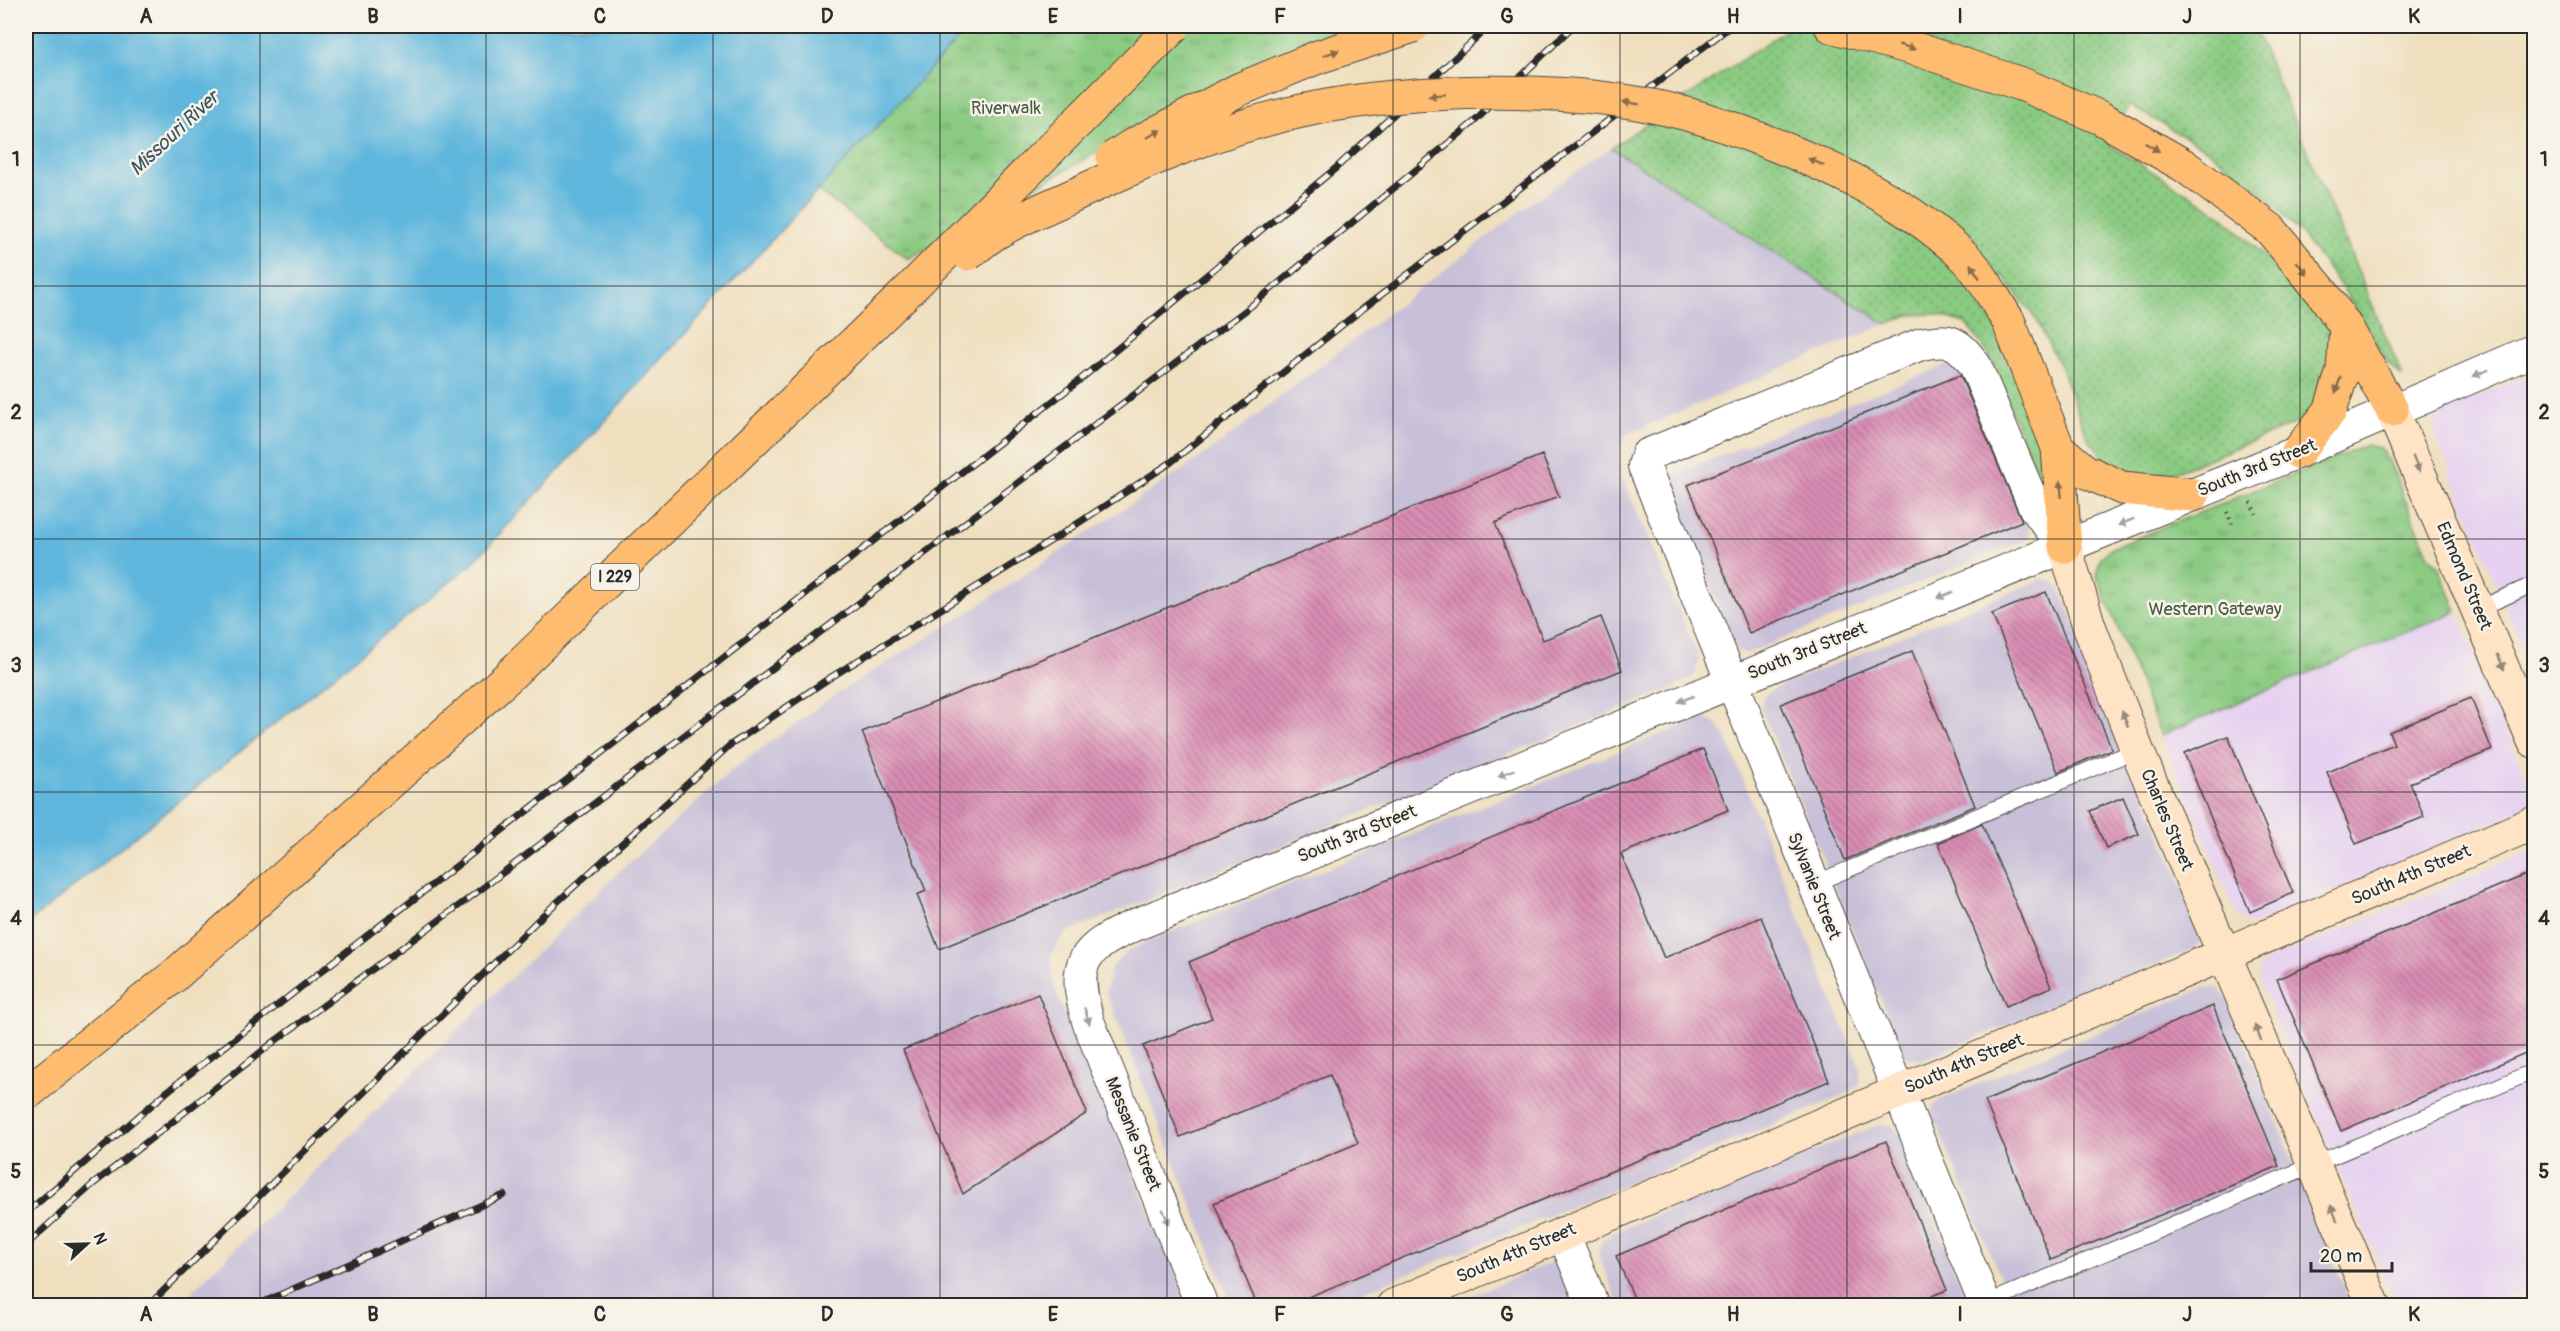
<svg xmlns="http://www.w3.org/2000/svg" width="2560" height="1331" font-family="Pangolin,sans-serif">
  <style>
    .built { fill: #e6d2f0 }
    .industrial { fill: #c8bfd8 }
    .grass { fill: url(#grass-dots); stroke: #5a7a56; stroke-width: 1.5 }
    .park { fill: url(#park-tufts); stroke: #5a7a56; stroke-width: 1.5 }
    .water { fill: #60b7dd; stroke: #467184; stroke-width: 1.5 }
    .building { fill: url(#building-back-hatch) }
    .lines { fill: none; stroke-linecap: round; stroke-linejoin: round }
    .service-casing { stroke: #484641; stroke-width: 17 }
    .minor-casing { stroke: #484641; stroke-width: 34 }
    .secondary-casing { stroke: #484641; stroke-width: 35 }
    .motorway-casing { stroke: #484641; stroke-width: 35 }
    .path { stroke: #484641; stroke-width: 4; stroke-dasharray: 1.5 4.5; stroke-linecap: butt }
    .service { stroke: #fff; stroke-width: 15 }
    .minor { stroke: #fff; stroke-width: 32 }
    .secondary { stroke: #fee4c5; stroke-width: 33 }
    .motorway { stroke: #fdbc6f; stroke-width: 33 }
    .rail-casing { stroke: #2b2b2b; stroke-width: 7 }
    .rail { stroke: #f7f3e8; stroke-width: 4.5; stroke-dasharray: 14; stroke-linecap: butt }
    .motorway-bridge-casing { stroke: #484641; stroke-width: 35; stroke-linecap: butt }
    .motorway-bridge { stroke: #fdbc6f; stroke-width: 33 }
    .oneway { fill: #8a6c4a }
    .oneway2 { fill: #a0a0a0 }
    .oneway3 { fill: #948878 }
    .grid { fill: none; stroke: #2b2b2b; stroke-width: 1.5; stroke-opacity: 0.55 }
    .labels { text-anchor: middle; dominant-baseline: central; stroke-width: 5; stroke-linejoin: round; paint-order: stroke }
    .shield { fill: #f7f3e8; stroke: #686764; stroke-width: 1.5 }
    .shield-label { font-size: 16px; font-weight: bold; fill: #2b2b2b }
    .park-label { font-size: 18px; fill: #485b45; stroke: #f7f3e8 }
    .street-label { font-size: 18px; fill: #2b2b2b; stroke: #f7f3e8 }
    .water-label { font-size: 20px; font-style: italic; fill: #3b5560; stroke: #f7f3e8 }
    .neatline { fill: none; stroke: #2b2b2b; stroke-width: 2 }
    .grid-label { font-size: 20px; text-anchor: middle; font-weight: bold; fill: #2b2b2b }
  </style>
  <defs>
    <pattern id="grass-dots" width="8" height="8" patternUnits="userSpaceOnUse" patternTransform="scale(1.5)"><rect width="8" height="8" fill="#8aca81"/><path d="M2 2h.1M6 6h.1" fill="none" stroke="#71a46a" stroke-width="1.8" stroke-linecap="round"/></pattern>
    <pattern id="park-tufts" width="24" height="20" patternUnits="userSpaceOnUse" patternTransform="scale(1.5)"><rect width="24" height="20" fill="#8aca81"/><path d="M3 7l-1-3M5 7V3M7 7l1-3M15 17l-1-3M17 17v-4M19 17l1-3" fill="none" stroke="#71a46a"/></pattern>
    <pattern id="building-back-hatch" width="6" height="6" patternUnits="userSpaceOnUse" patternTransform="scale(1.5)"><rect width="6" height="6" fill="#d98db4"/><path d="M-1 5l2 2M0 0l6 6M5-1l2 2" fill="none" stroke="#b07393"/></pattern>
  </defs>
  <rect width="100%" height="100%" fill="#f7f3e8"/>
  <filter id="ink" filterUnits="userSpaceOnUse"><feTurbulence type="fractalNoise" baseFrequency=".0167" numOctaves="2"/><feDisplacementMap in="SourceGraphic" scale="12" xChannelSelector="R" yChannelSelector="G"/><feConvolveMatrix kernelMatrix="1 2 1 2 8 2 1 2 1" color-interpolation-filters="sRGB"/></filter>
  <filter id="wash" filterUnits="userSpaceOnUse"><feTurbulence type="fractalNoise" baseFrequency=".008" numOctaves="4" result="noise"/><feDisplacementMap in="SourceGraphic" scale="24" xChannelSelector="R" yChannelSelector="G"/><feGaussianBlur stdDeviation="1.35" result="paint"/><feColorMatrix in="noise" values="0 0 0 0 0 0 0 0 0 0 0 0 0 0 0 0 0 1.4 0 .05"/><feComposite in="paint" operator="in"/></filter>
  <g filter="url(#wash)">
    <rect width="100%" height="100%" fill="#efdfbe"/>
    <path class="built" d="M 2534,373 L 2534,677 L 2435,434 L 2434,422 L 2446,409 Z
      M 2457,611 L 2533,794 L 2530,807 L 2254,925 L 2243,921 L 2234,910 L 2161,735 Z
      M 2534,850 L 2534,1288 L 2491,1305 L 2396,1305 L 2260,983 L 2260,969 L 2268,960 Z"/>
    <path class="industrial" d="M 1611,148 L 1886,324 L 1626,435 L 1619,452 L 1621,474 L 1699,659 L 1695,675 L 1675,687 L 1065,933 L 1051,954 L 1053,980 L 1061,1005 L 1189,1305 L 177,1306 L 620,871 L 732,770 L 838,693 L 975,608 L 1210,451 L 1531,203 Z
      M 1959,360 L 2029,525 L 2029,538 L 1748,653 L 1737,651 L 1667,477 Z
      M 2042,579 L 2052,580 L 2061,591 L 2201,934 L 2199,945 L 2187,952 L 1921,1060 L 1914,1059 L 1905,1057 L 1761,708 L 1763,696 L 1775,688 Z
      M 1702,718 L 1715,722 L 1726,737 L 1861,1071 L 1859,1085 L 1845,1095 L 1331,1305 L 1232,1305 L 1106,992 L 1111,968 L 1125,953 L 1148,941 Z
      M 2205,987 L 2219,988 L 2228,1000 L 2351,1305 L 2012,1305 L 1931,1110 L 1938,1101 Z
      M 1881,1124 L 1892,1125 L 1901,1138 L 1969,1305 L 1619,1305 L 1598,1254 L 1601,1242 L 1612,1233 Z
      M 1552,1262 L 1564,1264 L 1583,1306 L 1446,1306 Z"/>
    <path class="grass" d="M 1792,26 L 2216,26 L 2233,31 L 2255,29 L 2403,377 L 2389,365 L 2344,290 L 2298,230 L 2262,192 L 2206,149 L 2129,105 L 2109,145 L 2219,213 L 2275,266 L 2309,308 L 2315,305 L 2327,325 L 2330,344 L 2328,384 L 2311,411 L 2294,424 L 2179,471 L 2153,478 L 2122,471 L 2103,457 L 2087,437 L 2061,368 L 2036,319 L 2002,275 L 1976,299 L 2007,344 L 2045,450 L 2051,509 L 1988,353 L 1965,323 L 1936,314 L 1909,315 L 1886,324 L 1611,148 Z"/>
    <path class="park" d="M 970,26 L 1371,26 L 1184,103 L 908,259 L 817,190 Z
      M 2367,445 L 2379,448 L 2389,461 L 2428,554 L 2438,566 L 2457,611 L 2161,735 L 2096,574 L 2101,558 L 2112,548 Z"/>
    <path class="water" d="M 26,26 L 970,26 L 472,564 L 26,925 Z"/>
    <g id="blocks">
      <path class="building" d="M 1960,375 L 2022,521 L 1749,633 L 1688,485 Z
        M 1542,455 L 1559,496 L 1495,523 L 1543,640 L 1601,617 L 1622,670 L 939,949 L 917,895 L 926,891 L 862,732 Z
        M 2046,592 L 2112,749 L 2058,772 L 1992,614 Z
        M 1912,651 L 1975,806 L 1845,860 L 1781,704 Z
        M 2471,698 L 2492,750 L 2410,783 L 2424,817 L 2356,844 L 2327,772 L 2394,744 L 2389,732 Z
        M 2228,736 L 2293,893 L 2250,912 L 2184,753 Z
        M 1703,749 L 1728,810 L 1621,854 L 1664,958 L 1761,917 L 1829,1081 L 1289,1305 L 1257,1305 L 1214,1203 L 1358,1143 L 1330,1075 L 1180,1137 L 1143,1046 L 1212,1018 L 1189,962 Z
        M 2123,797 L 2139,834 L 2106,848 L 2090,811 Z
        M 1982,824 L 2051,987 L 2006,1006 L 1938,843 Z
        M 2535,871 L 2535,1049 L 2341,1131 L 2277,979 Z
        M 1038,994 L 1087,1113 L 963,1194 L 903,1050 Z
        M 2213,1006 L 2279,1166 L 2051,1260 L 1985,1101 Z
        M 1886,1141 L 1947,1290 L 1909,1305 L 1637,1305 L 1616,1256 Z"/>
    </g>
  </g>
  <g filter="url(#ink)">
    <use href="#blocks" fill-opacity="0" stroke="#484641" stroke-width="1.5"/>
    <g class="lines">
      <defs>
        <path id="service" d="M 2478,609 L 2534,584
          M 1813,884 L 2137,750
          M 1980,1306 L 2534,1071"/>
        <path id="minor" d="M 1563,1233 L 1593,1306
          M 1202,1306 L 1088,1021 C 1071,963 1081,949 1135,925 L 2298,452 L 2534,350
          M 1986,1306 L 1644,466 L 1647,455 L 1921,344 C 1951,338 1957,341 1975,365 L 2035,508 L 2065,547"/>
        <path id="secondary" d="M 2392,410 L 2534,741
          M 2065,547 L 2089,626 L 2137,750 L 2374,1306
          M 1393,1306 L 2534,823"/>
        <path id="motorway" d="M 1831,26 L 1922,51 L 2024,85 L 2101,118 L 2183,165 L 2270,229 L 2322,292 L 2346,327 L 2392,410
          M 2008,320 L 2058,448 L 2065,547
          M 2058,448 L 2085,471 L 2122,488 L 2193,495
          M 2298,452 L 2330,411 L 2343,371 L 2346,327"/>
      </defs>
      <use href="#service" class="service-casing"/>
      <use href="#minor" class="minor-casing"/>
      <use href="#secondary" class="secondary-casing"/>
      <use href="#motorway" class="motorway-casing"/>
      <path class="path" d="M 2251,502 L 2256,514
        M 2227,512 L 2232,524"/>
      <use href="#service" class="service"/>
      <use href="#minor" class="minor"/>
      <use href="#secondary" class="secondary"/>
      <use href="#motorway" class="motorway"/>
      <defs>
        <path id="rail" d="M 26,1213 L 169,1090 L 1076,383 L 1336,168 L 1489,26
          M 26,1245 L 92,1185 L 275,1041 L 468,899 L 1246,310 L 1474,122 L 1573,26
          M 148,1306 L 543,915 L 729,746 L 828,679 L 1057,537 L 1170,463 L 1351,318 L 1731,26
          M 255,1306 L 504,1195"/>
      </defs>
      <use href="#rail" class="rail-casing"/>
      <use href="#rail" class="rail"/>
      <defs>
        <path id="motorway-bridge" d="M 1113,158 L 1131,146 L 1238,90 L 1318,57 L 1413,26
          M 968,254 C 979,246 989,236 1001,230 C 1029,214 1060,202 1089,188 C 1159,155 1234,124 1311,109 C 1415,88 1567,85 1671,110 C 1710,119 1748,134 1785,149 C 1850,175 1915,209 1966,258 C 1983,275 1995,301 2008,320
          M 26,1094 L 174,976 L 508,677 L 910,289 L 1174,26"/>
      </defs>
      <use href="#motorway-bridge" class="motorway-bridge-casing"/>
      <use href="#motorway-bridge" class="motorway-bridge"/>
    </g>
    <defs><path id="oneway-solid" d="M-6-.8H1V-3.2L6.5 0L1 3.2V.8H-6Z" transform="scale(1.5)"/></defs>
    <g class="oneway">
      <use href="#oneway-solid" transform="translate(1907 47) rotate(16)"/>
      <use href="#oneway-solid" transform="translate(1331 53) rotate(-20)"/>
      <use href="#oneway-solid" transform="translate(1437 95) rotate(176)"/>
      <use href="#oneway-solid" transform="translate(1631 103) rotate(-171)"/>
      <use href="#oneway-solid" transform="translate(1154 134) rotate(-28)"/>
      <use href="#oneway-solid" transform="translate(2152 147) rotate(30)"/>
      <use href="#oneway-solid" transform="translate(1816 162) rotate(-156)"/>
      <use href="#oneway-solid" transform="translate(2302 268) rotate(51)"/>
      <use href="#oneway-solid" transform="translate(1975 271) rotate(-123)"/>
      <use href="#oneway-solid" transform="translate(2338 385) rotate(108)"/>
      <use href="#oneway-solid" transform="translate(2061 489) rotate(-94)"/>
    </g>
    <g class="oneway2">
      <use href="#oneway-solid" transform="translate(2481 373) rotate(157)"/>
      <use href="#oneway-solid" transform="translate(2126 522) rotate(158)"/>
      <use href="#oneway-solid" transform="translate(1945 595) rotate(158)"/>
      <use href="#oneway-solid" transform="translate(1686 699) rotate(158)"/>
      <use href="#oneway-solid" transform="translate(1506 773) rotate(158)"/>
      <use href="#oneway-solid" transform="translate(1087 1016) rotate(72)"/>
      <use href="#oneway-solid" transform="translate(1166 1217) rotate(68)"/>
    </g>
    <g class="oneway3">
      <use href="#oneway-solid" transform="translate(2416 464) rotate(67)"/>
      <use href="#oneway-solid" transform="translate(2501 662) rotate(67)"/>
      <use href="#oneway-solid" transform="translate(2125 719) rotate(-111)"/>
      <use href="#oneway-solid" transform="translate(2258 1033) rotate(-113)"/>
      <use href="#oneway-solid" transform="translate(2334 1213) rotate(-113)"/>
    </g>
  </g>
  <path class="grid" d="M 260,26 L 260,1306M 486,26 L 486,1306M 713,26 L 713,1306M 940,26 L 940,1306M 1167,26 L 1167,1306M 1393,26 L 1393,1306M 1620,26 L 1620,1306M 1847,26 L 1847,1306M 2074,26 L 2074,1306M 2300,26 L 2300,1306M 26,286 L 2534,286M 26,539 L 2534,539M 26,792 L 2534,792M 26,1045 L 2534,1045"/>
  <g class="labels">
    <rect class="shield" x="591" y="564" width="48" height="26" rx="4.5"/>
    <g class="shield-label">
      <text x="615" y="577">I 229</text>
    </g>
    <g class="park-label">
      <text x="1006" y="108">Riverwalk</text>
      <text x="2215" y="609">Western Gateway</text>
    </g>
    <g class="street-label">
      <text transform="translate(2257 468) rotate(-22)">South 3rd Street</text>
      <text transform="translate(2464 576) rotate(67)">Edmond Street</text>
      <text transform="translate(1807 651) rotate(-22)">South 3rd Street</text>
      <text transform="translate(2167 820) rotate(67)">Charles Street</text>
      <text transform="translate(1357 834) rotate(-22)">South 3rd Street</text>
      <text transform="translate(2411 875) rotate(-23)">South 4th Street</text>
      <text transform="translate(1814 886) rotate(68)">Sylvanie Street</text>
      <text transform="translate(1964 1064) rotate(-23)">South 4th Street</text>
      <text transform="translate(1133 1134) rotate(68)">Messanie Street</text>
      <text transform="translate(1516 1253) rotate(-23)">South 4th Street</text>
    </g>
    <g class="water-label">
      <text transform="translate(174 133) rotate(-43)">Missouri River</text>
    </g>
  </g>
  <rect width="2560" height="1331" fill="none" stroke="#f7f3e8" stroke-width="66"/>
  <g transform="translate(87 1244) rotate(68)" stroke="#f7f3e8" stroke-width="4.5" paint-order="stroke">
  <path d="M0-4.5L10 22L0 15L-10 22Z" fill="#2b2b2b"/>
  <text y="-9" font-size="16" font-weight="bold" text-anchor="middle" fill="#2b2b2b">N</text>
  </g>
  <path d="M2311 1262v9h81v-9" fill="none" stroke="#2b2b2b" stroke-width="3"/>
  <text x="2320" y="1262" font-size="18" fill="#2b2b2b" stroke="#f7f3e8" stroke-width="4.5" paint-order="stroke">20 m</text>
  <rect x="33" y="33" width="2494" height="1265" class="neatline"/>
  <g class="grid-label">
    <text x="146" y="23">A</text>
    <text x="373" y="23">B</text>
    <text x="600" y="23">C</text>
    <text x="827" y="23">D</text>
    <text x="1053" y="23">E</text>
    <text x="1280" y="23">F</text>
    <text x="1507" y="23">G</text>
    <text x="1733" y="23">H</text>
    <text x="1960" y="23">I</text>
    <text x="2187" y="23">J</text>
    <text x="2414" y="23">K</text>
    <text x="16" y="166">1</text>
    <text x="2544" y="166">1</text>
    <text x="16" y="419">2</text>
    <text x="2544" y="419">2</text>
    <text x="16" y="672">3</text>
    <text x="2544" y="672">3</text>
    <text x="16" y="925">4</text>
    <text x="2544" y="925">4</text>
    <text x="16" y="1178">5</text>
    <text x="2544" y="1178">5</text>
    <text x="146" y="1321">A</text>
    <text x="373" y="1321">B</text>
    <text x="600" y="1321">C</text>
    <text x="827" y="1321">D</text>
    <text x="1053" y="1321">E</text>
    <text x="1280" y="1321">F</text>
    <text x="1507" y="1321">G</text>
    <text x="1733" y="1321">H</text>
    <text x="1960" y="1321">I</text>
    <text x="2187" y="1321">J</text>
    <text x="2414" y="1321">K</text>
  </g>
</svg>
